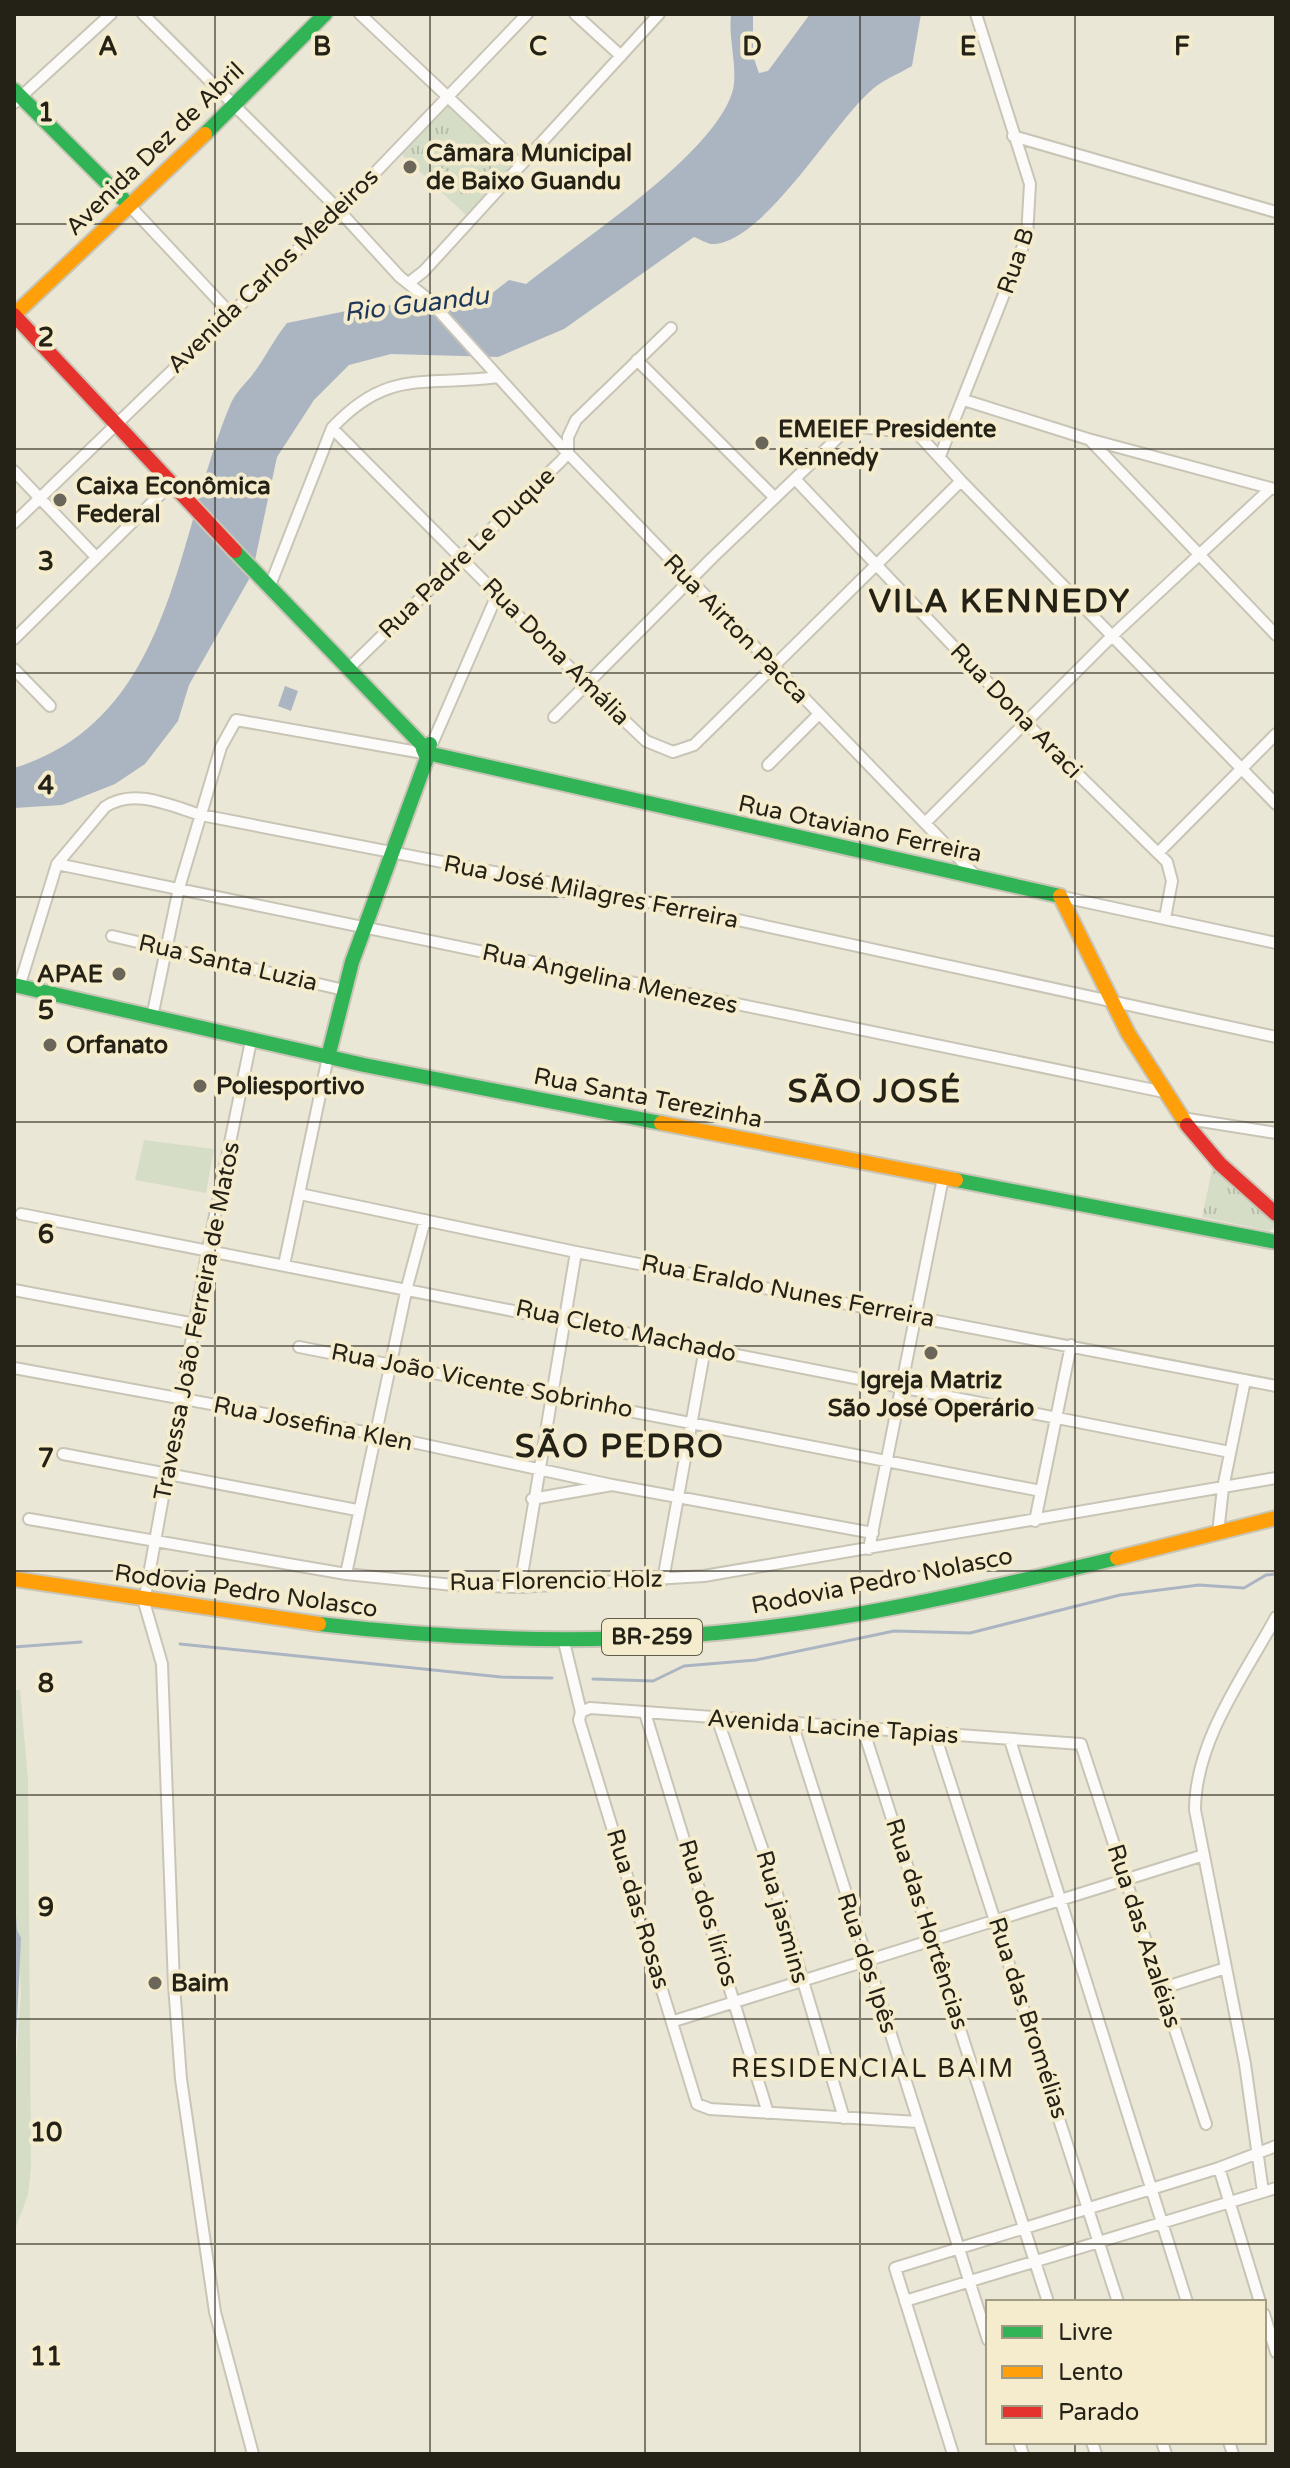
<svg xmlns="http://www.w3.org/2000/svg" width="1290" height="2468" font-family="'Varela Round',sans-serif">
  <style>
    .grass { fill: #d6ddc7 }
    .park { fill: url(#park-tufts) }
    .water { fill: #abb5c2 }
    .lines { fill: none; stroke-linecap: round; stroke-linejoin: round }
    .stream { stroke: #abb5c2; stroke-width: 3 }
    .street-casing { stroke: #c8c5b7; stroke-width: 14 }
    .fast-casing { stroke: #c8c5b7; stroke-width: 18 }
    .slow-casing { stroke: #c8c5b7; stroke-width: 18 }
    .jam-casing { stroke: #c8c5b7; stroke-width: 18 }
    .street { stroke: #fcfbf9; stroke-width: 10 }
    .fast { stroke: #30b455; stroke-width: 14 }
    .slow { stroke: #ff9f0a; stroke-width: 14 }
    .jam { stroke: #e5322d; stroke-width: 14 }
    .grid { fill: none; stroke: #242116; stroke-width: 2; stroke-opacity: 0.55 }
    .poi-dot { fill: #6a6659; stroke: #f4eccd; stroke-width: 3 }
    .labels { text-anchor: middle; dominant-baseline: central; stroke-width: 8; stroke-linejoin: round; paint-order: stroke }
    .shield { fill: #f4eccd; stroke: #625e4d; stroke-width: 2 }
    .shield-label { font-size: 22px; font-weight: bold; fill: #242116 }
    .street-label { font-size: 24px; fill: #242116; stroke: #f4eccd }
    .poi-label { font-size: 24px; font-weight: bold; fill: #242116; stroke: #f4eccd; text-anchor: start }
    .water-label { font-size: 26px; font-style: italic; fill: #1d365a; stroke: #f4eccd }
    .neighbourhood-label { font-size: 26px; letter-spacing: 2px; fill: #242116; stroke: #f4eccd }
    .district-label { font-size: 32px; font-weight: bold; letter-spacing: 2px; fill: #242116; stroke: #f4eccd }
    .grid-label { font-size: 26px; text-anchor: middle; font-weight: bold; fill: #242116; stroke: #f4eccd; stroke-width: 8; stroke-linejoin: round; paint-order: stroke }
  </style>
  <defs>
    <pattern id="park-tufts" width="24" height="20" patternUnits="userSpaceOnUse" patternTransform="scale(2)"><rect width="24" height="20" fill="#d6ddc7"/><path d="M3 7l-1-3M5 7V3M7 7l1-3M15 17l-1-3M17 17v-4M19 17l1-3" fill="none" stroke="#b8bdaa"/></pattern>
  </defs>
  <rect width="100%" height="100%" fill="#ebe7d6"/>
  <path class="grass" d="M 144,1140 L 214,1149 L 206,1193 L 135,1180 Z
    M 14,1690 L 20,1690 L 28,1780 L 31,2167 L 28,2195 L 14,2232 L 14,2083 L 21,1994 L 14,1884 Z"/>
  <path class="park" d="M 449,102 L 516,165 L 467,216 L 400,153 Z
    M 1213,1165 L 1276,1218 L 1276,1227 L 1269,1231 L 1202,1217 Z"/>
  <path class="water" d="M 731,14 L 753,14 L 753,56 L 759,73 L 768,71 L 810,14 L 921,14 L 912,66 C 900,73 885,79 874,88 C 836,118 763,246 711,244 C 706,243 699,239 694,237 L 564,329 L 498,357 L 391,354 L 349,365 L 314,400 L 277,457 L 252,574 L 189,685 L 178,721 L 145,764 L 115,784 L 62,805 L 14,808 L 14,768 C 175,719 175,534 231,403 C 236,392 246,383 253,374 C 265,358 274,339 287,323 L 371,306 L 482,301 L 509,280 L 526,284 C 580,241 711,157 732,93 C 739,72 728,40 731,14 Z
    M 285,686 L 298,691 L 291,711 L 278,706 Z
    M 14,1884 L 17,1930 L 21,1938 L 14,2083 Z"/>
  <g class="lines">
    <path class="stream" d="M 180,1644 L 501,1677 L 552,1678
      M 14,1647 L 81,1642
      M 593,1679 L 653,1681 L 684,1666 L 756,1660 L 894,1631 L 970,1633 L 1120,1595 L 1199,1585 L 1244,1588 L 1266,1575 L 1276,1574"/>
    <defs>
      <path id="street" d="M 143,14 L 333,204 L 400,277 L 428,299 L 560,445 L 976,876
        M 360,14 L 520,165
        M 575,14 L 621,56
        M 14,103 L 111,14
        M 1013,136 L 1276,212
        M 128,204 L 230,313
        M 410,282 L 424,271 L 659,14
        M 637,360 L 775,498
        M 964,400 L 1088,439 L 1274,489
        M 332,428 L 588,686 L 646,741 L 673,752 L 694,745 L 961,481
        M 1090,440 L 1276,635
        M 940,456 L 1027,236 L 1030,184 L 976,14
        M 14,471 L 96,557
        M 796,480 L 1026,723 L 1167,862 L 1172,881 L 1165,918
        M 14,523 L 346,203 L 527,14
        M 269,588 L 332,428 C 389,367 426,387 498,377
        M 14,639 L 173,482
        M 349,668 L 561,461 L 568,453 L 568,437 L 576,420 L 671,328
        M 14,669 L 50,706
        M 554,717 L 713,557 L 850,426 L 917,433 L 961,481 L 1276,804
        M 432,744 L 497,595
        M 768,765 L 818,715
        M 925,823 L 1113,635 L 1271,488
        M 1158,853 L 1276,734
        M 57,864 L 1164,1092
        M 1063,897 L 1276,943
        M 112,936 L 344,990
        M 19,987 L 57,864 L 105,807 C 134,787 171,806 201,815 L 710,914 L 1276,1037
        M 152,1017 L 179,888 L 221,747 L 236,720 L 423,753
        M 251,1041 L 208,1249 L 144,1602 L 162,1664 L 174,1985 L 181,2079 L 215,2312 L 253,2454
        M 1182,1118 L 1276,1133
        M 300,1194 L 576,1252 L 1276,1386
        M 21,1214 L 1230,1452
        M 284,1265 L 328,1057
        M 14,1290 L 195,1324
        M 299,1347 L 1041,1491
        M 14,1368 L 375,1434 L 612,1485
        M 63,1454 L 357,1510
        M 532,1499 L 612,1485 L 873,1533
        M 29,1519 L 346,1574 L 453,1585 L 520,1587 L 704,1576 L 1276,1478
        M 1035,1521 L 1071,1345
        M 1218,1533 L 1223,1488 L 1245,1380
        M 869,1549 L 943,1178
        M 346,1574 L 407,1287 L 425,1220
        M 663,1580 L 705,1348
        M 520,1587 L 576,1252
        M 563,1638 L 581,1712 L 579,1720 L 697,2104 L 710,2109 L 918,2122
        M 581,1712 L 590,1708 L 1081,1744 L 1206,2124
        M 645,1713 L 768,2113
        M 717,1718 L 770,1871 L 844,2118
        M 792,1723 L 988,2340
        M 863,1729 L 1048,2302
        M 935,1735 L 1118,2302
        M 1010,1740 L 1187,2302
        M 1160,1989 L 1226,1968
        M 674,2021 L 1204,1855
        M 1219,2168 L 1260,2302
        M 1263,2192 L 1245,2064 L 1195,1810 C 1195,1741 1244,1676 1276,1617
        M 905,2301 L 1276,2188
        M 1264,2314 L 1276,2352
        M 1019,2442 L 1023,2454
        M 1092,2442 L 1096,2454
        M 1162,2442 L 1166,2454
        M 1229,2442 L 1233,2454
        M 953,2454 L 895,2268 L 1219,2168 L 1276,2146"/>
      <path id="fast" d="M 14,90 L 128,204
        M 205,134 L 325,14
        M 235,551 L 424,747
        M 436,755 L 1060,896
        M 14,985 L 364,1065 L 661,1123
        M 328,1057 L 352,962 L 427,758 L 423,749 L 430,744
        M 956,1180 L 1276,1242
        M 319,1624 C 437,1638 557,1643 676,1636 C 825,1627 972,1593 1117,1558"/>
      <path id="slow" d="M 14,315 L 205,134
        M 1060,896 L 1128,1033 L 1187,1125
        M 661,1123 L 956,1180
        M 1117,1558 L 1276,1518
        M 14,1579 L 319,1624"/>
      <path id="jam" d="M 14,315 L 235,551
        M 1187,1125 L 1220,1164 L 1276,1214"/>
    </defs>
    <use href="#street" class="street-casing"/>
    <use href="#fast" class="fast-casing"/>
    <use href="#slow" class="slow-casing"/>
    <use href="#jam" class="jam-casing"/>
    <use href="#street" class="street"/>
    <use href="#fast" class="fast"/>
    <use href="#slow" class="slow"/>
    <use href="#jam" class="jam"/>
  </g>
  <path class="grid" d="M 215,14 L 215,2454M 430,14 L 430,2454M 645,14 L 645,2454M 860,14 L 860,2454M 1075,14 L 1075,2302M 14,224 L 1276,224M 14,449 L 1276,449M 14,673 L 1276,673M 14,897 L 1276,897M 14,1122 L 1276,1122M 14,1346 L 1276,1346M 14,1571 L 1276,1571M 14,1795 L 1276,1795M 14,2019 L 1276,2019M 14,2244 L 1276,2244M 1075,2442 L 1075,2454"/>
  <g class="poi-dot">
    <circle cx="410" cy="167" r="8"/>
    <circle cx="762" cy="443" r="8"/>
    <circle cx="60" cy="500" r="8"/>
    <circle cx="119" cy="974" r="8"/>
    <circle cx="50" cy="1045" r="8"/>
    <circle cx="200" cy="1086" r="8"/>
    <circle cx="931" cy="1353" r="8"/>
    <circle cx="155" cy="1983" r="8"/>
  </g>
  <g class="labels">
    <rect class="shield" x="602" y="1619" width="100" height="36" rx="6"/>
    <g class="shield-label">
      <text x="652" y="1637">BR-259</text>
    </g>
    <g class="street-label">
      <text transform="translate(155 149) rotate(-44)">Avenida Dez de Abril</text>
      <text transform="translate(1016 261) rotate(-71)">Rua B</text>
      <text transform="translate(273 271) rotate(-44)">Avenida Carlos Medeiros</text>
      <text transform="translate(467 553) rotate(-44)">Rua Padre Le Duque</text>
      <text transform="translate(736 629) rotate(46)">Rua Airton Pacca</text>
      <text transform="translate(556 652) rotate(45)">Rua Dona Amália</text>
      <text transform="translate(1016 711) rotate(46)">Rua Dona Araci</text>
      <text transform="translate(860 829) rotate(12)">Rua Otaviano Ferreira</text>
      <text transform="translate(591 892) rotate(11)">Rua José Milagres Ferreira</text>
      <text transform="translate(228 963) rotate(13)">Rua Santa Luzia</text>
      <text transform="translate(610 979) rotate(12)">Rua Angelina Menezes</text>
      <text transform="translate(648 1098) rotate(11)">Rua Santa Terezinha</text>
      <text transform="translate(788 1291) rotate(11)">Rua Eraldo Nunes Ferreira</text>
      <text transform="translate(197 1321) rotate(-79)">Travessa João Ferreira de Matos</text>
      <text transform="translate(626 1331) rotate(12)">Rua Cleto Machado</text>
      <text transform="translate(482 1381) rotate(11)">Rua João Vicente Sobrinho</text>
      <text transform="translate(313 1424) rotate(11)">Rua Josefina Klen</text>
      <text transform="translate(556 1581) rotate(-1)">Rua Florencio Holz</text>
      <text transform="translate(882 1581) rotate(-11)">Rodovia Pedro Nolasco</text>
      <text transform="translate(246 1591) rotate(8)">Rodovia Pedro Nolasco</text>
      <text transform="translate(833 1727) rotate(4)">Avenida Lacine Tapias</text>
      <text transform="translate(638 1909) rotate(73)">Rua das Rosas</text>
      <text transform="translate(708 1913) rotate(73)">Rua dos lírios</text>
      <text transform="translate(782 1917) rotate(74)">Rua jasmins</text>
      <text transform="translate(927 1924) rotate(72)">Rua das Hortências</text>
      <text transform="translate(1144 1936) rotate(72)">Rua das Azaléias</text>
      <text transform="translate(867 1963) rotate(72)">Rua dos Ipês</text>
      <text transform="translate(1028 2018) rotate(72)">Rua das Bromélias</text>
    </g>
    <g class="poi-label">
      <text x="426" y="153">Câmara Municipal<tspan x="426" dy="28">de Baixo Guandu</tspan></text>
      <text x="778" y="429">EMEIEF Presidente<tspan x="778" dy="28">Kennedy</tspan></text>
      <text x="76" y="486">Caixa Econômica<tspan x="76" dy="28">Federal</tspan></text>
      <text x="103" y="974" text-anchor="end">APAE</text>
      <text x="66" y="1045">Orfanato</text>
      <text x="216" y="1086">Poliesportivo</text>
      <text x="931" y="1380" text-anchor="middle">Igreja Matriz<tspan x="931" dy="28">São José Operário</tspan></text>
      <text x="171" y="1983">Baim</text>
    </g>
    <g class="water-label">
      <text transform="translate(416 304) rotate(-7)">Rio Guandu</text>
    </g>
    <g class="neighbourhood-label">
      <text x="873" y="2068">RESIDENCIAL BAIM</text>
    </g>
    <g class="district-label">
      <text x="1000" y="602">VILA KENNEDY</text>
      <text x="875" y="1092">SÃO JOSÉ</text>
      <text x="620" y="1447">SÃO PEDRO</text>
    </g>
  </g>
  <g class="grid-label">
    <text x="108" y="55">A</text>
    <text x="322" y="55">B</text>
    <text x="538" y="55">C</text>
    <text x="752" y="55">D</text>
    <text x="968" y="55">E</text>
    <text x="1182" y="55">F</text>
    <text x="46" y="121">1</text>
    <text x="46" y="346">2</text>
    <text x="46" y="570">3</text>
    <text x="46" y="794">4</text>
    <text x="46" y="1019">5</text>
    <text x="46" y="1243">6</text>
    <text x="46" y="1467">7</text>
    <text x="46" y="1692">8</text>
    <text x="46" y="1916">9</text>
    <text x="46" y="2141">10</text>
    <text x="46" y="2365">11</text>
  </g>
  <rect width="1290" height="2468" fill="none" stroke="#242116" stroke-width="32"/>
  <rect x="986" y="2300" width="280" height="144" fill="#f4eccd" stroke="#a19b84" stroke-width="2"/>
  <rect x="1002" y="2326" width="40" height="12" fill="#30b455" stroke="#a19b84" stroke-width="2"/>
  <text x="1058" y="2340" font-size="24" fill="#242116">Livre</text>
  <rect x="1002" y="2366" width="40" height="12" fill="#ff9f0a" stroke="#a19b84" stroke-width="2"/>
  <text x="1058" y="2380" font-size="24" fill="#242116">Lento</text>
  <rect x="1002" y="2406" width="40" height="12" fill="#e5322d" stroke="#a19b84" stroke-width="2"/>
  <text x="1058" y="2420" font-size="24" fill="#242116">Parado</text>
</svg>
